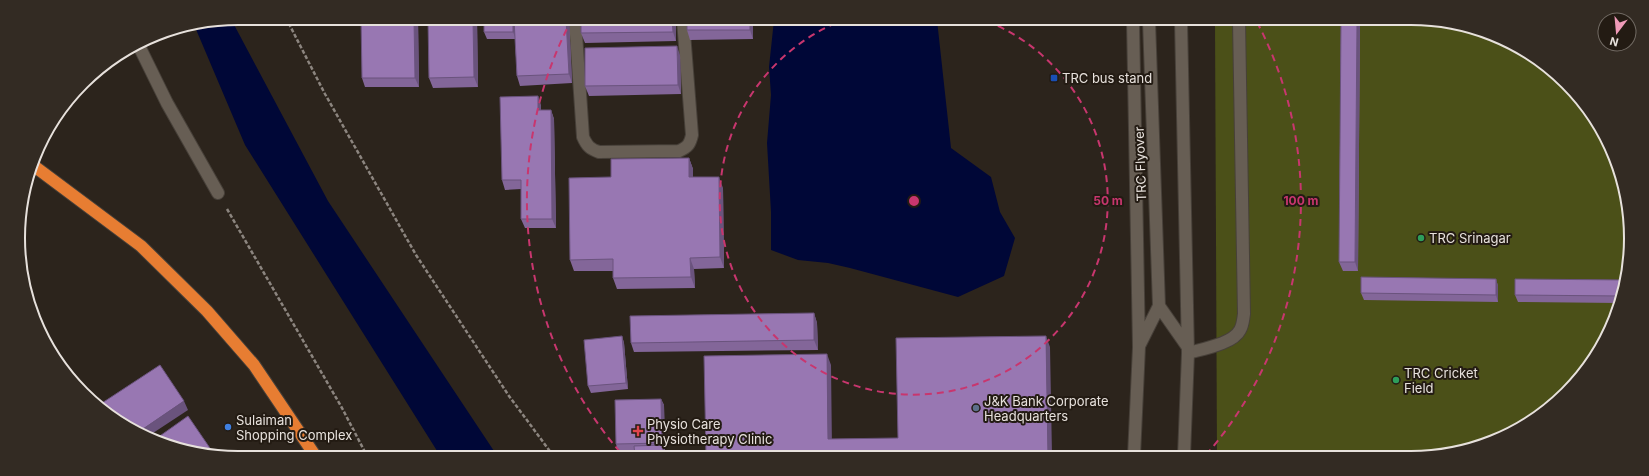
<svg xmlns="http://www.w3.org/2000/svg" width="1649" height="476" font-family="Inter,sans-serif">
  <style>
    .green { fill: #4b5018 }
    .water { fill: #000737 }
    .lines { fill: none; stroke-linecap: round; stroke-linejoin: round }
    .lane-casing { stroke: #474039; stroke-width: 14 }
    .secondary-casing { stroke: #474039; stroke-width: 14 }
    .highway-casing { stroke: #474039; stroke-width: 14 }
    .path { stroke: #8c857f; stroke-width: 2.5; stroke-dasharray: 4 2; stroke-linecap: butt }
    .lane { stroke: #675e54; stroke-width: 12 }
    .secondary { stroke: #675e54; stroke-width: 12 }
    .highway { stroke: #e77d32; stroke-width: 12 }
    .wall { fill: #836699 }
    .shaded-wall { fill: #6a537d }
    .building { fill: #9877b2; stroke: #6a537d }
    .ring { fill: none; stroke: #c8366e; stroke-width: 2; stroke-dasharray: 7 5 }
    .transit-dot { fill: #1a4fb4; stroke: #231b13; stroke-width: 1.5 }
    .leisure-dot { fill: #2e9e5b; stroke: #231b13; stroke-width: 1.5 }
    .service-dot { fill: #5c6f8a; stroke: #231b13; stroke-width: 1.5 }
    .shop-dot { fill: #3f7fe0; stroke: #231b13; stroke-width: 1.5 }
    .health-dot { fill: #e0444e; stroke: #231b13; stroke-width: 1.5 }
    .labels { text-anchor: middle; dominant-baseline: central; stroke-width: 4; stroke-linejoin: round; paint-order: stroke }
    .poi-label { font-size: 13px; fill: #e7e1dc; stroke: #231b13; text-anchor: start }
    .street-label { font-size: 13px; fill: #e7e1dc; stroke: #231b13 }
    .rim { fill: none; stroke: #e7e1dc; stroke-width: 2 }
    .centre { fill: #c8366e; stroke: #231b13; stroke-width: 2 }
    .ring-label { font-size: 12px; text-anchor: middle; font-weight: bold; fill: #c8366e; stroke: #231b13; stroke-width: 4; stroke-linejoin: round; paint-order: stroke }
  </style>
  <rect width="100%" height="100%" fill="#2c241c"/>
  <path class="green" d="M 1215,21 L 1454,22 L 1533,55 L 1594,116 L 1627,195 L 1627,281 L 1602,348 L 1556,403 L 1508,435 L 1439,456 L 1217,456 Z"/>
  <path class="water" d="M 231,19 L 328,201 L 496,454 L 439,454 L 245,145 L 195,27 Z
    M 774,20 L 937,20 L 951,148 L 991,177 L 1000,212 L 1015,238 L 1004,276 L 958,297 L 850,268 L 828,263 L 798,260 L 771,250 L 771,212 L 767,143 L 771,95 L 769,67 Z"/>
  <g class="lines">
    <defs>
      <path id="lane" d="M 575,19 L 583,137 C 587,146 590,149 599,152 L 679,151 C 688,147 690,144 692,135 L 683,20
        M 138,44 L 167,103 L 218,193
        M 1188,353 C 1202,349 1233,344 1240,330 C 1243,325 1243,320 1244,314 L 1239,21"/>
      <path id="secondary" d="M 1133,21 L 1139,347 L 1134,456
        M 1181,21 L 1188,353 L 1184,456
        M 1159,306 L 1187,346
        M 1140,344 L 1159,306 L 1149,21"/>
      <path id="highway" d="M 34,166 L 141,246 L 207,311 L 254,365 L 314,454"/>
    </defs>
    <use href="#lane" class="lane-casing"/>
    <use href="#secondary" class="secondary-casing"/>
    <use href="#highway" class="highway-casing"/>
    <path class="path" d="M 286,18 L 325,94 L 416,255 L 509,396 L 552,454
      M 227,209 L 342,408 L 366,454"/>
    <use href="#lane" class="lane"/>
    <use href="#secondary" class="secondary"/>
    <use href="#highway" class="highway"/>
  </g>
  <path class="wall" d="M 418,19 L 419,87 L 365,87 L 362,78 Z
    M 428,19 L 477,19 L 478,87 L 433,88 L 429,78 Z
    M 569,19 L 572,83 L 520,86 L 517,76 L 515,39 L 487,39 L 484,32 Z
    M 676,20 L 676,41 L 585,43 L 581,33 Z
    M 687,20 L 753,20 L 753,39 L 690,40 L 687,30 Z
    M 1341,22 L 1360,22 L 1358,271 L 1343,271 L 1339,262 Z
    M 680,55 L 681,94 L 589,96 L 585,86 Z
    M 538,96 L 541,106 L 541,110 L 551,110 L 554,119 L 556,228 L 525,228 L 521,219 L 521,189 L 505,190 L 502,180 Z
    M 689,158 L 693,169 L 693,177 L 723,188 L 724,268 L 694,269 L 695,288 L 617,289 L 613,278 L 613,271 L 574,271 L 570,260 L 611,177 Z
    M 1496,279 L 1498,286 L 1498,302 L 1364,300 L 1361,293 Z
    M 1627,280 L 1618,303 L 1518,302 L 1515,295 Z
    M 814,313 L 817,323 L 818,350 L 634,352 L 631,343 Z
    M 622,336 L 624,343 L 628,389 L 591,393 L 588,386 Z
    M 661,399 L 664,405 L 665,450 L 664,450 L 665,455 L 635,455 L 635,451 L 618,451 L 616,444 Z"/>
  <path class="shaded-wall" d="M 414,19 L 418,19 L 419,87 L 415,78 Z
    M 473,19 L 477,19 L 478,87 L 474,77 Z
    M 513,19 L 515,19 L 516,39 L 513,32 Z
    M 566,19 L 569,19 L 572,83 L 569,74 Z
    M 672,20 L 676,20 L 676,41 L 673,32 Z
    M 750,20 L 753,20 L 753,39 L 750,30 Z
    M 1357,22 L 1360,22 L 1358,271 L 1355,262 Z
    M 677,46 L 680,55 L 681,94 L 678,85 Z
    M 538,96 L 541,106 L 541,119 L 538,110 Z
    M 551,110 L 554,119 L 556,228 L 552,219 Z
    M 689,158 L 693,169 L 693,188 L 689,177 Z
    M 719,177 L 723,188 L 724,268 L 720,257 Z
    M 690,258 L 694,269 L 695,288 L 691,277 Z
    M 1496,279 L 1498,286 L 1498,302 L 1496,295 Z
    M 814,313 L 817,323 L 818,350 L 814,340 Z
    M 622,336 L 624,343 L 628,389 L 626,383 Z
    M 1046,336 L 1050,347 L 1052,455 L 1048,455 Z
    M 827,354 L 831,365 L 832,450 L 828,439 Z
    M 661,399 L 664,405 L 665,450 L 662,443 Z
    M 184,401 L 188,410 L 150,435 L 140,431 Z
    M 663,445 L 665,452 L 665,455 L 663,455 Z"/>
  <path class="building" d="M 361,18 L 414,19 L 415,78 L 362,78 Z
    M 428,19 L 473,19 L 474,77 L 429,78 Z
    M 484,19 L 513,19 L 513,32 L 484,32 Z
    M 514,19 L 566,19 L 569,74 L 517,76 Z
    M 581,19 L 672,20 L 673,32 L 581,33 Z
    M 687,20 L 750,20 L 750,30 L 687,30 Z
    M 1341,22 L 1357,22 L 1355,262 L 1339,262 Z
    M 677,46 L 678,85 L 585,86 L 585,48 Z
    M 538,96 L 538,110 L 551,110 L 552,219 L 521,219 L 521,180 L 502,180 L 500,97 Z
    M 689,158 L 689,177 L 719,177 L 720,257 L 690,258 L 691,277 L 613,278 L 613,259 L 570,260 L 569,178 L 611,177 L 611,159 Z
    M 1361,277 L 1496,279 L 1496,295 L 1361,293 Z
    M 1515,279 L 1627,280 L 1627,281 L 1621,296 L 1515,295 Z
    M 814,313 L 814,340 L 631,343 L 630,316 Z
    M 622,336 L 626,383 L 588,386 L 584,340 Z
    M 1046,336 L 1048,455 L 706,455 L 704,356 L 827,354 L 828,439 L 898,438 L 896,338 Z
    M 160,365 L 184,401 L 140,431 L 116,421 L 99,405 Z
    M 661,399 L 662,443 L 616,444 L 615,400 Z
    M 188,416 L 214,454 L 195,454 L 157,438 Z
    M 663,445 L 663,455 L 635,455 L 634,446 Z"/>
  <g class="ring">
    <path d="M987 21A194 194 0 1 1 843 20"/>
    <path d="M620 452A387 387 0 0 1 572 19M1257 22A387 387 0 0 1 1206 455"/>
  </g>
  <rect class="transit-dot" x="1050" y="74" width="8" height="8" rx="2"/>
  <g class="leisure-dot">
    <circle cx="1421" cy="238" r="4"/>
    <circle cx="1396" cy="380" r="4"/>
  </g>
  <circle class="service-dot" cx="976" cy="408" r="4"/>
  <circle class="shop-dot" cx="228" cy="427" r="4"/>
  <path class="health-dot" d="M636 425h4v4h4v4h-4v4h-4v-4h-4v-4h4z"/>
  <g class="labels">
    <g class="poi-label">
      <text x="1062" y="78">TRC bus stand</text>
      <text x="1429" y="238">TRC Srinagar</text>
      <text x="1404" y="373">TRC Cricket<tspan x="1404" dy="15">Field</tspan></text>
      <text x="984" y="401">J&amp;K Bank Corporate<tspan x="984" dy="15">Headquarters</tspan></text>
      <text x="236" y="420">Sulaiman<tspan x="236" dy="15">Shopping Complex</tspan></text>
      <text x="647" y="424">Physio Care<tspan x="647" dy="15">Physiotherapy Clinic</tspan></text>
    </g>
    <g class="street-label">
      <text transform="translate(1140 164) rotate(-92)">TRC Flyover</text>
    </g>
  </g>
  <path d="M0 0H1649V476H0ZM238 25H1411A213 213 0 0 1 1624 238V238A213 213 0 0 1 1411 451H238A213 213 0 0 1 25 238V238A213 213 0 0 1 238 25Z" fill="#332b23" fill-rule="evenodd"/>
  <path class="rim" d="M238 25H1411A213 213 0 0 1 1624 238V238A213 213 0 0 1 1411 451H238A213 213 0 0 1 25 238V238A213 213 0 0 1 238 25Z"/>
  <circle cx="914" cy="201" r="6" class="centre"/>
  <g class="ring-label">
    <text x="1108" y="205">50 m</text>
    <text x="1301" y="205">100 m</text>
  </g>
  <g transform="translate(1617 32) rotate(196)"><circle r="19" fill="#231b13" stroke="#716a63"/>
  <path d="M0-3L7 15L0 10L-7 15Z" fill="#ef9ab8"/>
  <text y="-6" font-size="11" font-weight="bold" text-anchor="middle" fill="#e7e1dc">N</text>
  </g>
</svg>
